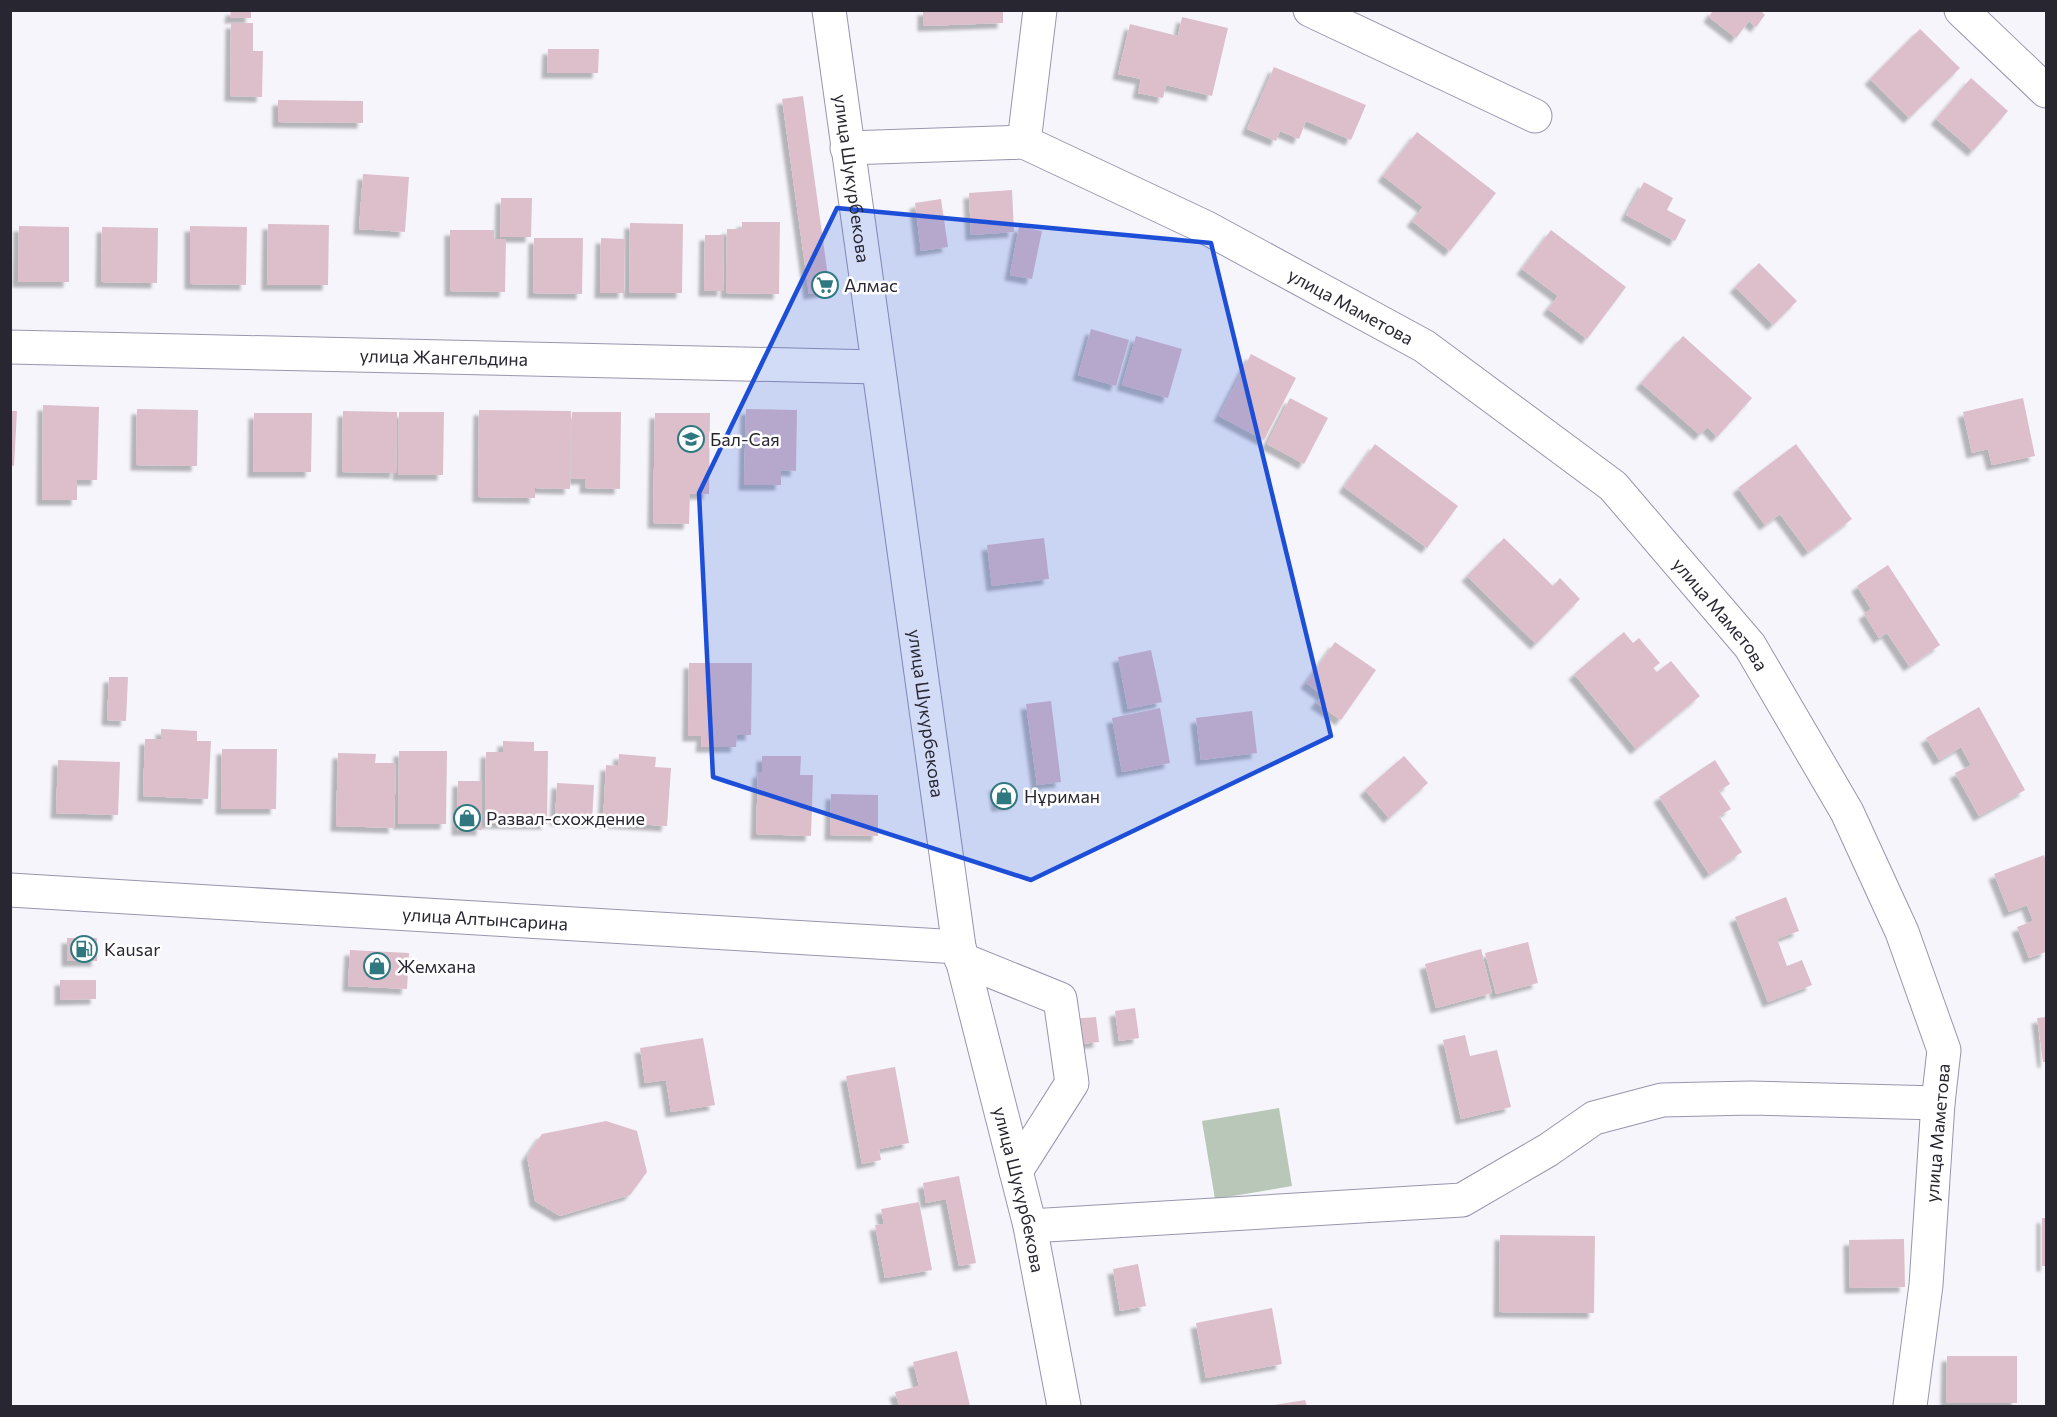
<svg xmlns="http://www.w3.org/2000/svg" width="2057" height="1417" font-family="Commissioner,sans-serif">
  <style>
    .green { fill: #b9c7b8 }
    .building { fill: #ddbfcb; filter: url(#shadow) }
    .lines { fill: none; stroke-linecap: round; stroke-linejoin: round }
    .minor-casing { stroke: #9995ae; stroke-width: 35 }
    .minor { stroke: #fff; stroke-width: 33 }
    .marked { fill: #1d4ed8; fill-opacity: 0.2; stroke: #1d4ed8; stroke-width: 4.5; stroke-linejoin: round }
    .labels { text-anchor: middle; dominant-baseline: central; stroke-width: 5; stroke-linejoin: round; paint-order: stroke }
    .street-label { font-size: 18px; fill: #282631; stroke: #fff }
    .poi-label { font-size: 18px; fill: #282631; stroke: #fff; text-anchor: start }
  </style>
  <defs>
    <filter id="shadow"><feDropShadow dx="-5.5" dy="5.5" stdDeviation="1.5" flood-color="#0004"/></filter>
  </defs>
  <rect width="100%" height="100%" fill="#f6f5fb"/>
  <path class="green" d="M 1279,1108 L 1292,1186 L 1215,1199 L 1202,1121 Z"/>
  <path class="building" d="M 231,10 L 251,10 L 251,18 L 230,18 Z
    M 923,10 L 1003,10 L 1003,23 L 923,26 Z
    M 1713,10 L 1760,10 L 1765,15 L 1756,27 L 1749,21 L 1736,38 L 1709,17 Z
    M 1182,17 L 1228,28 L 1212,96 L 1166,85 L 1163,98 L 1138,93 L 1141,79 L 1118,74 L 1130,24 L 1178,36 Z
    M 231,23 L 253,23 L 253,51 L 263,51 L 262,97 L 230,96 Z
    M 1920,29 L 1960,68 L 1909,118 L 1870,79 Z
    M 548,49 L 599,49 L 598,73 L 547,73 Z
    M 1274,67 L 1366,105 L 1351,140 L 1306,121 L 1299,139 L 1280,131 L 1276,141 L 1247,129 Z
    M 1971,78 L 2008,111 L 1973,151 L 1936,119 Z
    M 803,96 L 830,291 L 809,294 L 782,99 Z
    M 278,100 L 363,101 L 363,123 L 278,122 Z
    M 1417,132 L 1496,193 L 1450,251 L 1412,221 L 1423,207 L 1383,176 Z
    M 363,174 L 409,177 L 405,232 L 359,229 Z
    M 1644,182 L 1673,198 L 1667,210 L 1686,220 L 1675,241 L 1626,215 Z
    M 1012,190 L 1014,232 L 971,235 L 969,193 Z
    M 501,198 L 532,198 L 531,237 L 500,237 Z
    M 941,199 L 948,247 L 921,251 L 915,203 Z
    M 742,222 L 780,222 L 779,294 L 726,293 L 727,229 L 742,229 Z
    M 630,223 L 683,224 L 682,293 L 629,293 Z
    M 268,224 L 329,225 L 328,285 L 267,285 Z
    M 19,226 L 69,227 L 69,282 L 18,282 Z
    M 190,226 L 247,227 L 246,285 L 190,284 Z
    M 1019,226 L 1042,231 L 1032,279 L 1010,275 Z
    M 102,227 L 158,228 L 157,283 L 101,282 Z
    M 450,230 L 494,230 L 494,239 L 506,239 L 505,292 L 450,291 Z
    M 1551,230 L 1626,287 L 1587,339 L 1548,309 L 1558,296 L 1522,269 Z
    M 705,235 L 724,235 L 723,291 L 704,291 Z
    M 534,238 L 583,238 L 582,294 L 533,293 Z
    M 601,238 L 625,239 L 624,293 L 600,293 Z
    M 1759,263 L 1797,301 L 1773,325 L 1735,287 Z
    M 1091,329 L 1129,340 L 1116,386 L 1078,375 Z
    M 1136,336 L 1182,349 L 1168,398 L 1122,385 Z
    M 1683,336 L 1752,398 L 1717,437 L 1707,427 L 1700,435 L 1641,383 Z
    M 1251,354 L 1296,378 L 1264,440 L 1219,416 Z
    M 1290,398 L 1328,418 L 1304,464 L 1267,444 Z
    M 2023,398 L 2035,456 L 1992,465 L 1988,449 L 1972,453 L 1963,412 Z
    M 43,405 L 99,407 L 97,480 L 77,480 L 77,500 L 42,500 Z
    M 137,409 L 198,410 L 197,466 L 136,465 Z
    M 746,409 L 797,410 L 796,471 L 781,470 L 781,485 L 744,485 Z
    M 479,410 L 571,411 L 570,489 L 535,488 L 535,498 L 478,497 Z
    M 10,411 L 17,411 L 14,466 L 10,465 Z
    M 343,411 L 397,412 L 396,473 L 342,472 Z
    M 399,412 L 444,412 L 443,475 L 398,475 Z
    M 572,412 L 621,412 L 620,489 L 585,488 L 585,479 L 571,479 Z
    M 254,413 L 312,413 L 311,472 L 253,472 Z
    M 655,413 L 710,413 L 709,494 L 690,494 L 689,524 L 653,523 Z
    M 1375,444 L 1458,506 L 1427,548 L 1344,487 Z
    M 1796,444 L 1852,519 L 1808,552 L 1780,514 L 1765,525 L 1738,488 Z
    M 1044,538 L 1049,579 L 992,586 L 987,545 Z
    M 1504,538 L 1553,586 L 1560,578 L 1580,599 L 1536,644 L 1467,576 Z
    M 1888,565 L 1940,645 L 1909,666 L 1887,633 L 1879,638 L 1864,614 L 1871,609 L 1857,586 Z
    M 1624,632 L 1633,643 L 1639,638 L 1660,663 L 1653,668 L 1657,672 L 1671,661 L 1700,696 L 1636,749 L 1574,674 Z
    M 1335,642 L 1376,670 L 1341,720 L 1316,703 L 1322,695 L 1306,683 Z
    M 1151,650 L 1162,702 L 1128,709 L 1118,657 Z
    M 689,663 L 752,663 L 751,735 L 737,735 L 736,747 L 701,747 L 702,736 L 688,736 Z
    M 109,677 L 128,677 L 126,721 L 107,720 Z
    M 1051,701 L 1061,782 L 1037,785 L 1026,704 Z
    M 1979,707 L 2025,790 L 1979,816 L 1955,773 L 1971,765 L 1961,747 L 1939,760 L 1926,738 Z
    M 1160,708 L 1170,763 L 1122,772 L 1112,718 Z
    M 1252,711 L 1257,753 L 1201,760 L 1196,718 Z
    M 161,729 L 197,731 L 197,741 L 211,741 L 208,799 L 143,796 L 145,739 L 161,739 Z
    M 503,741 L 534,742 L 534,751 L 548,751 L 547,824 L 485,823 L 486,752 L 503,752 Z
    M 222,749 L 277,749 L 276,809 L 221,809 Z
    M 399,751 L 447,751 L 446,824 L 398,824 Z
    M 338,753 L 376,754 L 375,763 L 396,763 L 394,828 L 336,826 Z
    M 619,754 L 656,757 L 655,767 L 671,768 L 667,826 L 603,822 L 606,765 L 618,766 Z
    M 762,756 L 801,756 L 800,775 L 813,775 L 811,836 L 756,834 L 758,772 L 762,772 Z
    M 1404,756 L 1428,783 L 1389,818 L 1365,790 Z
    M 58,760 L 120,762 L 118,815 L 56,813 Z
    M 1715,760 L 1730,784 L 1719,791 L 1731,809 L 1719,816 L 1742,852 L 1709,874 L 1659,797 Z
    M 458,781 L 482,781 L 482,830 L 457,830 Z
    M 557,783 L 594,785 L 592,822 L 555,820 Z
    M 1012,783 L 1015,804 L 997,806 L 994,786 Z
    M 831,794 L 878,795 L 878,836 L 830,835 Z
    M 2044,855 L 2046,862 L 2046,952 L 2029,958 L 2017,927 L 2033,921 L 2027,905 L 2009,912 L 1994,874 Z
    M 1786,897 L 1799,931 L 1777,939 L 1787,966 L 1802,960 L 1812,985 L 1768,1002 L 1735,917 Z
    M 67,938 L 97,938 L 97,961 L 67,961 Z
    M 1528,942 L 1538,983 L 1496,994 L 1485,953 Z
    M 1481,949 L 1492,993 L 1436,1008 L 1425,964 Z
    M 350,950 L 409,953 L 407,989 L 348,986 Z
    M 60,980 L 96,980 L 96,999 L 60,1000 Z
    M 1135,1008 L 1139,1038 L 1119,1041 L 1115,1011 Z
    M 1096,1017 L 1099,1042 L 1072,1045 L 1070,1019 Z
    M 2046,1017 L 2046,1062 L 2043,1062 L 2037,1018 Z
    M 1465,1035 L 1470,1056 L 1497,1050 L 1511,1107 L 1461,1119 L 1443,1040 Z
    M 703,1038 L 715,1105 L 671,1112 L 666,1080 L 645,1083 L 640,1048 Z
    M 895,1067 L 909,1143 L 879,1149 L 881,1160 L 862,1164 L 846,1076 Z
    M 606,1121 L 637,1131 L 647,1172 L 630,1195 L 560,1216 L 535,1201 L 527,1156 L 542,1134 Z
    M 959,1176 L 976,1263 L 959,1266 L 946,1199 L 926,1203 L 923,1183 Z
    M 919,1202 L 932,1270 L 885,1278 L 875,1225 L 884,1224 L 881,1209 Z
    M 2042,1218 L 2046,1218 L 2046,1266 L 2042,1266 Z
    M 1500,1235 L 1595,1236 L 1594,1313 L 1499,1312 Z
    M 1904,1239 L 1905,1287 L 1850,1288 L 1849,1240 Z
    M 1138,1264 L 1146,1306 L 1120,1311 L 1113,1269 Z
    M 1272,1308 L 1282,1364 L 1206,1378 L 1196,1323 Z
    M 957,1351 L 970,1406 L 899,1406 L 895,1392 L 919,1386 L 913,1362 Z
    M 1947,1356 L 2017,1356 L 2017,1403 L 1946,1403 Z
    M 1305,1400 L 1307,1406 L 1274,1406 L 1274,1405 Z"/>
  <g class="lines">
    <defs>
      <g id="minor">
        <path id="s1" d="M 829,10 L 959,947 L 1030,1226 L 1064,1406"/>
        <path d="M 1310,10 L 1535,116"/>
        <path d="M 1961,10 L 2046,91"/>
        <path d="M 1024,142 L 1040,10"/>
        <path id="s2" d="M 847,148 L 1024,142 L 1207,228 L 1424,346 L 1613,486 L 1750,646 L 1847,812 L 1902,932 L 1944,1050 L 1938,1103 L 1926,1285 L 1910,1406"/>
        <path id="s3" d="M 10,347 L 877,367"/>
        <path id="s4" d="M 10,890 L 959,947"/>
        <path d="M 961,959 L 1060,999 L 1072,1083 L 1016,1171"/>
        <path d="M 1030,1226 L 1462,1200 L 1548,1150 L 1594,1118 L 1662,1100 L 1751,1098 L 1938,1103"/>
      </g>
    </defs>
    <use href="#minor" class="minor-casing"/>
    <use href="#minor" class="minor"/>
  </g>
  <path class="marked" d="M 837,208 L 1211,243 L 1331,736 L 1031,880 L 713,777 L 699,493 Z"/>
  <defs>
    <symbol id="supermarket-ring" viewBox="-11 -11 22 22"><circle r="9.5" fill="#fff" stroke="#30787f" stroke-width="1.5"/><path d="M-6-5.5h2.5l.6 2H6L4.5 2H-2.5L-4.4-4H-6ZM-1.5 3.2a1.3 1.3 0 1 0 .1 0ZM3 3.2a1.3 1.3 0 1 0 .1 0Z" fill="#30787f"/></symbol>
    <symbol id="school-ring" viewBox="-11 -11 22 22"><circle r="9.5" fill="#fff" stroke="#30787f" stroke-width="1.5"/><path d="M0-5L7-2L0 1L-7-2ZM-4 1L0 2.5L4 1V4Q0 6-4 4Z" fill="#30787f"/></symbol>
    <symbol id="shop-ring" viewBox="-11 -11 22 22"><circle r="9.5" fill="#fff" stroke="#30787f" stroke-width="1.5"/><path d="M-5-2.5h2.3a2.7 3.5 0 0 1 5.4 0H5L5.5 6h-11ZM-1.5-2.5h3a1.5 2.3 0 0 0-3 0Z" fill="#30787f"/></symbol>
    <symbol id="fuel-ring" viewBox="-11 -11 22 22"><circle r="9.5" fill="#fff" stroke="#30787f" stroke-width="1.5"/><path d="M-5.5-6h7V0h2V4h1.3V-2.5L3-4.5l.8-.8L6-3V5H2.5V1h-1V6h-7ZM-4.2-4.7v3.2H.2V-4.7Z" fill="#30787f"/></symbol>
  </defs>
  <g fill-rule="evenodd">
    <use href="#supermarket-ring" x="810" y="270" width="30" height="30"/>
    <use href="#school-ring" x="676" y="424" width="30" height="30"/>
    <use href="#shop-ring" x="989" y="781" width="30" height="30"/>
    <use href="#shop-ring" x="452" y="803" width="30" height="30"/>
    <use href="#fuel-ring" x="69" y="934" width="30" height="30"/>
    <use href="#shop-ring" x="362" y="951" width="30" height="30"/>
  </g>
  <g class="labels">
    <g class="street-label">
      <text stroke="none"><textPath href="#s1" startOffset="170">улица Шукурбекова</textPath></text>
      <text stroke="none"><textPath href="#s2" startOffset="543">улица Маметова</textPath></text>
      <text stroke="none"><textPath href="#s3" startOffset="434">улица Жангельдина</textPath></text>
      <text stroke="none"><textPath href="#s2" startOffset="1029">улица Маметова</textPath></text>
      <text stroke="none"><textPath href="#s1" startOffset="710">улица Шукурбекова</textPath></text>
      <text stroke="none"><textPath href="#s4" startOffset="476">улица Алтынсарина</textPath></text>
      <text transform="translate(1937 1133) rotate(-85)">улица Маметова</text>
      <text stroke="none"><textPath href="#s1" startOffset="1196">улица Шукурбекова</textPath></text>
    </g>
    <g class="poi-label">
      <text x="844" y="285">Алмас</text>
      <text x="710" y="439">Бал-Сая</text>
      <text x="1024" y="796">Нұриман</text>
      <text x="486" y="818">Развал-схождение</text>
      <text x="104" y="949">Kausar</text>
      <text x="397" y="966">Жемхана</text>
    </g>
  </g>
  <rect width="2057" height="1417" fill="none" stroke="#282631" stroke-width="24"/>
</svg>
